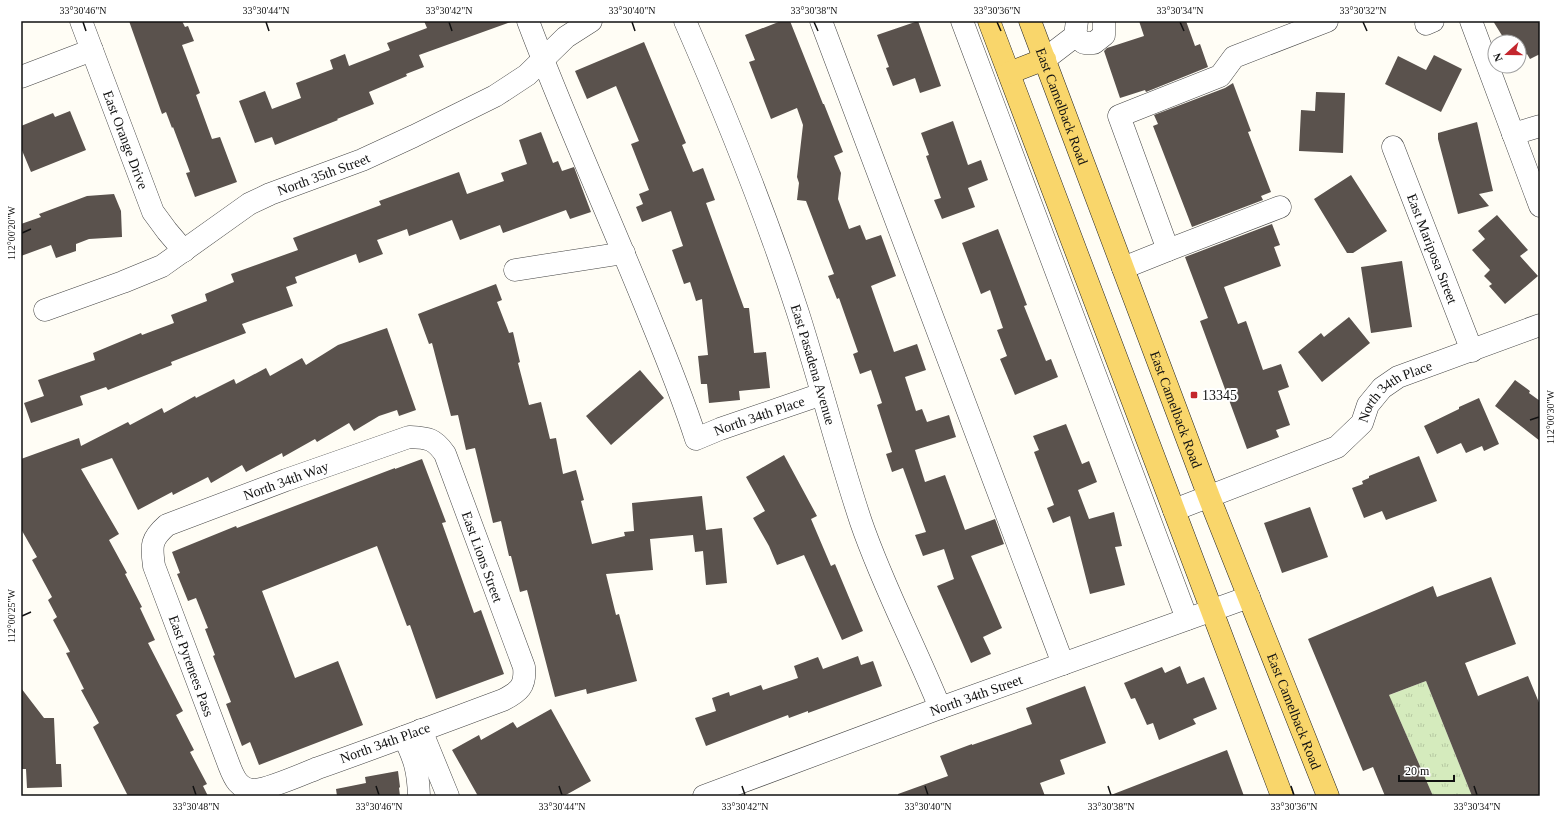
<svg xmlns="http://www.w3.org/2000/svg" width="1561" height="817" font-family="Georgia,serif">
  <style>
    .grass { fill: url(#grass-tufts) }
    .building { fill: #5a524d }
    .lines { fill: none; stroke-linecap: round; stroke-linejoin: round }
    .minor-casing { stroke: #444; stroke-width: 23 }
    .major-casing { stroke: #222; stroke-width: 23 }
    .minor { stroke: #fff; stroke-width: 22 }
    .major { stroke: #f9d66b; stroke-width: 22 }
    .ticks { fill: none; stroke: #111; stroke-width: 1.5 }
    .poi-dot { fill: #c4262e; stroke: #fff; stroke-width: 1.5 }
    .labels { text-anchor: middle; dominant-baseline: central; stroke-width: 4; stroke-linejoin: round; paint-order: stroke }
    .street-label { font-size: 14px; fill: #111; stroke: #fff }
    .poi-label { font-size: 14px; fill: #111; stroke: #fff; text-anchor: start }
    .neatline { fill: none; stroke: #111; stroke-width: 1.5 }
    .ticks-label { font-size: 10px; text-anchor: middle; fill: #111 }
  </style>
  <defs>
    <pattern id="grass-tufts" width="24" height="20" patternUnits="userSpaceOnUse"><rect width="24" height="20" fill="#d5ebbd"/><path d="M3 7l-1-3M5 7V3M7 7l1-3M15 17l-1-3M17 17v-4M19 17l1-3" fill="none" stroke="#b6c8a1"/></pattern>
  </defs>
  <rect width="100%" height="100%" fill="#fffdf5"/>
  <path class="grass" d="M 1426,681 L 1472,796 L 1433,796 L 1399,718 L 1379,699 Z"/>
  <path class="building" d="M 129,21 L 182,21 L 185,27 L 188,26 L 194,41 L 182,45 L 200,93 L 196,95 L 212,139 L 220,137 L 237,182 L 195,197 L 186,173 L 190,172 L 173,127 L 172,128 L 166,112 L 162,114 Z
    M 424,21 L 511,21 L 511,22 L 419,55 L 424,67 L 406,74 L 407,76 L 369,92 L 374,104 L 337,119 L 338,120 L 275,145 L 272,137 L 255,143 L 239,101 L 265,91 L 272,109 L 301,98 L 296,83 L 333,69 L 330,60 L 345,54 L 349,66 L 390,50 L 387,43 L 427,28 Z
    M 781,21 L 790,21 L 823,104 L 824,104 L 843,152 L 834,156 L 841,173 L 838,199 L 849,229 L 860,225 L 866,240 L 881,235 L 896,276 L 871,286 L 894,352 L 917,344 L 926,370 L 905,377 L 916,411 L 922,409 L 927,422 L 949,415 L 956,437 L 915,450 L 925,482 L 945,475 L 965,530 L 995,519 L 1004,544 L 971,556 L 1002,628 L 983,637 L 991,654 L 971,663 L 937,586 L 954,579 L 944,549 L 923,556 L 915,535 L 926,532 L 903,468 L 892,472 L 886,454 L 892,452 L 877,405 L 882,403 L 871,370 L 860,374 L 853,354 L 858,352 L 839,298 L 837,299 L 828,276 L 834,274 L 806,201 L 797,200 L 799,183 L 797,177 L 803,125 L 797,108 L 771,119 L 749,62 L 755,60 L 745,35 Z
    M 918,21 L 941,86 L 920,93 L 915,78 L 893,86 L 886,68 L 889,67 L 877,35 Z
    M 1139,21 L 1186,21 L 1195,46 L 1200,44 L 1208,67 L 1146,92 L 1145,90 L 1120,98 L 1104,51 L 1107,48 L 1144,36 Z
    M 1493,21 L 1540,21 L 1540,54 L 1530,59 L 1527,54 L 1519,59 L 1519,42 L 1506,42 Z
    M 644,42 L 686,143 L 682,145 L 693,172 L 703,168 L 715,200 L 706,203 L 744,308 L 749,308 L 754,353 L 766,352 L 770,388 L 739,391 L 740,400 L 709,403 L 707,384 L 701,384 L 698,356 L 708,355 L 702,299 L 696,301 L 690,282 L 684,284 L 672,250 L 683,246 L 671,211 L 642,222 L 636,207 L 643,204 L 639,194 L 649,190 L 631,144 L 639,141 L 616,86 L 587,99 L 575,71 Z
    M 1434,55 L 1462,69 L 1441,112 L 1385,84 L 1398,56 L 1426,70 Z
    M 1233,83 L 1251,131 L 1248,132 L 1271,192 L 1261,196 L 1263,200 L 1192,227 L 1153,126 L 1158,124 L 1154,115 L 1225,88 Z
    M 1316,92 L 1345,93 L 1343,153 L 1299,151 L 1301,110 L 1315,111 Z
    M 70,111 L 86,150 L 31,172 L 21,148 L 21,126 L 53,113 L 55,117 Z
    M 953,121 L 968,165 L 981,160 L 988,180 L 968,188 L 975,207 L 942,219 L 934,200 L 941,198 L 926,156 L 929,155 L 921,133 Z
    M 1477,122 L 1493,191 L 1479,194 L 1489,206 L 1458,214 L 1438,139 L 1438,133 Z
    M 541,132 L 553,163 L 558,161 L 562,171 L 574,167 L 591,212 L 570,219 L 566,210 L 503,233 L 500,225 L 460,240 L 452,220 L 409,236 L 407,229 L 377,240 L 383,254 L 359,263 L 356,254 L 295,277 L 297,283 L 286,287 L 293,306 L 242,324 L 246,333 L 171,362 L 172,365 L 108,390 L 106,387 L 80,396 L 83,405 L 31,423 L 24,403 L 44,396 L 38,380 L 95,360 L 93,353 L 141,333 L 142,335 L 174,323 L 171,315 L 207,301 L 205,294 L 234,282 L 231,274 L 298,250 L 293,238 L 381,205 L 379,201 L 459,172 L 467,194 L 504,181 L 501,173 L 527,164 L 519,140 Z
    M 1351,175 L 1387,231 L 1353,253 L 1347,253 L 1314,199 Z
    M 114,194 L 121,211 L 122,237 L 89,239 L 76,244 L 76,251 L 56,258 L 51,245 L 21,256 L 21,224 L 41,217 L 39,214 L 87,196 Z
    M 1497,215 L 1528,250 L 1520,256 L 1538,276 L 1505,304 L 1489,286 L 1492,284 L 1484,276 L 1490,270 L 1472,250 L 1485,239 L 1478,231 Z
    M 1272,224 L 1280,245 L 1274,247 L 1281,266 L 1224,287 L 1238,324 L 1246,321 L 1263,370 L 1281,364 L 1289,387 L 1278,391 L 1290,425 L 1276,430 L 1279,437 L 1247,449 L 1200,321 L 1208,318 L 1185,257 Z
    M 998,229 L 1027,305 L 1024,306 L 1046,361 L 1051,359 L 1058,377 L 1015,395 L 1000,359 L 1007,356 L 997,330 L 1003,328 L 990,290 L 981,294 L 962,243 Z
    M 1402,261 L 1412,327 L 1371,333 L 1361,267 Z
    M 496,284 L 502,300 L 497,302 L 509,333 L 513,332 L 520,362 L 518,363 L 529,405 L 541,402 L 550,439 L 556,438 L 563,474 L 576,470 L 584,500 L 581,501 L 592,544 L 625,536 L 624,532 L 634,531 L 632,503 L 702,496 L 706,530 L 722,528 L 727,583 L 706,585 L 703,551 L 695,552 L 693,535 L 650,539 L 653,570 L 606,574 L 616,615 L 619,614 L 637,681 L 587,694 L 586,689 L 555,697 L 527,590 L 520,592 L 511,556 L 509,556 L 501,521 L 493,523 L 475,448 L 466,450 L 458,415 L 451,416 L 432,343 L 429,344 L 418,314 Z
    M 1349,317 L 1370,343 L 1322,382 L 1298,352 L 1321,333 L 1324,337 Z
    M 387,328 L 416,410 L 399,416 L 397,410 L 379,416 L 354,431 L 349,423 L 317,442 L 315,439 L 283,457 L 282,453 L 246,472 L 242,465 L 211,483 L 208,477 L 173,495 L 172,492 L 138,510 L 112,458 L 81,469 L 119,534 L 109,540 L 127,573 L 125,574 L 142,607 L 140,608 L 155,640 L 148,643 L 183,711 L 176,715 L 194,750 L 190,752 L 207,784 L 203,786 L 208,796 L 128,796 L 93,727 L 99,723 L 81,690 L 84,689 L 66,653 L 70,652 L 53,620 L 57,617 L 48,600 L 52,597 L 32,560 L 37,557 L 21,529 L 21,459 L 79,438 L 81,446 L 128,422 L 130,425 L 162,408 L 164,413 L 195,396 L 196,398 L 234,379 L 236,384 L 266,368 L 270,376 L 302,358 L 306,365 L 338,345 Z
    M 640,370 L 664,398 L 611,445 L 586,416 Z
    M 1515,380 L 1530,391 L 1529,393 L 1540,401 L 1540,441 L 1495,406 Z
    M 1479,398 L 1499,444 L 1484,451 L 1482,446 L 1466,453 L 1461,443 L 1437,454 L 1424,426 L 1459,409 L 1459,407 Z
    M 1066,424 L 1082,464 L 1089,461 L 1097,482 L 1078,490 L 1089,519 L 1114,512 L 1122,546 L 1115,547 L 1125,585 L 1090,594 L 1070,516 L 1053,523 L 1047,508 L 1054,505 L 1034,452 L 1039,450 L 1033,436 Z
    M 784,455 L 817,516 L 811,519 L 831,566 L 835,564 L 863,631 L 842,640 L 804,555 L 777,565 L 769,546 L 753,518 L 765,511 L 746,477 Z
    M 1419,456 L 1437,501 L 1386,520 L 1382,511 L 1364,518 L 1352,488 L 1363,484 L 1362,481 L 1369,478 L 1369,476 Z
    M 422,459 L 446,522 L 442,523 L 474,613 L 481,610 L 504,674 L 436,699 L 410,625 L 407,626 L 377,546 L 262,591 L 295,678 L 338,661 L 363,725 L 259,765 L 250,742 L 242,746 L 226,704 L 231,702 L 213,656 L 215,655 L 205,629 L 208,628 L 196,598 L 188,601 L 177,574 L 180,573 L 172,552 L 236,526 L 237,528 L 395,468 L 395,469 Z
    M 1310,507 L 1328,557 L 1282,573 L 1264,523 Z
    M 1491,577 L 1516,644 L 1465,663 L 1478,696 L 1528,676 L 1540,705 L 1540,796 L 1472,796 L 1426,681 L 1389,695 L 1433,796 L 1385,796 L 1373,767 L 1363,771 L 1308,639 L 1433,586 L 1437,597 Z
    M 858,656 L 861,665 L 873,661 L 882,686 L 808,713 L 808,711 L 789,718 L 788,715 L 706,746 L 695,718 L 716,711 L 712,698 L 729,692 L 730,696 L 761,685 L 763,690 L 798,678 L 794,666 L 818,657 L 823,669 Z
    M 1180,666 L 1187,684 L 1204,677 L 1217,709 L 1193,719 L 1196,724 L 1159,740 L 1153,723 L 1147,725 L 1135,698 L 1131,699 L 1124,683 L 1162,667 L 1165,673 Z
    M 1085,686 L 1106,743 L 1060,760 L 1065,774 L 1040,783 L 1045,796 L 898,796 L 898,794 L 948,776 L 940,756 L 972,744 L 972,745 L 1032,724 L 1026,708 Z
    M 21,688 L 44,718 L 54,718 L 56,764 L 61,764 L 62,787 L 27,788 L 26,769 L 21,769 Z
    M 551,709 L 591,781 L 564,796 L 478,796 L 452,750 L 479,735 L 481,740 L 513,722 L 517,728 Z
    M 1227,750 L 1244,796 L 1111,796 L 1111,795 Z
    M 398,771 L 400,787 L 399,788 L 400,796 L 337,796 L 336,789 L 366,783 L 365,777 Z"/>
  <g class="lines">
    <defs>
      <g id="minor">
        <path id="s1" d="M 81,21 L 153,212 L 167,231 L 184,251"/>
        <path id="s2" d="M 528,21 C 566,122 611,220 651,320 C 667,359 683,399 696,439 L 720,429 L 822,394"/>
        <path id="s3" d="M 685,21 C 727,117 766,214 798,313 C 820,382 838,453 861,522 C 883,586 915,646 940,708"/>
        <path d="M 821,21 L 1063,664"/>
        <path d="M 962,21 L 1187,619"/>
        <path d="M 1471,21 L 1540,206"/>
        <path d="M 1426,24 L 1433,21"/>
        <path d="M 1075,36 L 1084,43 L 1094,43 L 1104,35 L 1104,21"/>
        <path d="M 1045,59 L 1075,36 L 1077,21"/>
        <path d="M 21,77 L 92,50"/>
        <path d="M 1513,134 L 1540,126"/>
        <path id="s4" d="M 1393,147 L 1472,351"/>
        <path d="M 1168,250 L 1280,207"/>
        <path d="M 1123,268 L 1168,250 L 1119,116 L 1220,76 L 1234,57 L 1327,21"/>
        <path d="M 515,270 L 624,253"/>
        <path id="s5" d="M 45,310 L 123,282 L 162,266 L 249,204 L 270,194 L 362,160 L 414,136 L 495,96 L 527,75 L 566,37 L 591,21"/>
        <path d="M 409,437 C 428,438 434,438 445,454 L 524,667 C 526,686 519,692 503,700 C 441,723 380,746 318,768 C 303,774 269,789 255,790 C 239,790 234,778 229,765 L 154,566 C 151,545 151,539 167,525 L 286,480 Z"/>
        <path id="s6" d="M 1174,510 L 1337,447 L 1362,423 L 1368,405 L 1382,388 L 1398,377 L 1540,325"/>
        <path d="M 421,730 L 448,796"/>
        <path d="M 404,737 C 415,760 418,770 419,796"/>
        <path id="s7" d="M 704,796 L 940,708 L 1249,597"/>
      </g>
      <g id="major">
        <path d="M 989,21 L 1282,796"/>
        <path id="s8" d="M 1030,21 L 1209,497 L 1328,796"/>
        <path d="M 1009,73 L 1045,59"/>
      </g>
    </defs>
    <use href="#minor" class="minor-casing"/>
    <use href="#major" class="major-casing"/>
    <use href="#minor" class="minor"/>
    <use href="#major" class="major"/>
  </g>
  <path class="ticks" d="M 83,22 L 86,31M 266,22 L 269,31M 449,22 L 452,31M 632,22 L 635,31M 814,22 L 818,31M 997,22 L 1001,31M 1180,22 L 1184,31M 1363,22 L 1367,31M 22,233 L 31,229M 1530,420 L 1539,417M 22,616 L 31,612M 193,786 L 196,795M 376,786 L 379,795M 559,786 L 562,795M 742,786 L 745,795M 925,786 L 928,795M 1108,786 L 1111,795M 1291,786 L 1294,795M 1474,786 L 1477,795"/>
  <rect class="poi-dot" x="1190" y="391" width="8" height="8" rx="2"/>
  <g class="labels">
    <g class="street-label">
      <text stroke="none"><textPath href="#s8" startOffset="91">East Camelback Road</textPath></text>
      <text stroke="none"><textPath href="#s1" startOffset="127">East Orange Drive</textPath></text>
      <text stroke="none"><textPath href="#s5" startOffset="312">North 35th Street</textPath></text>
      <text stroke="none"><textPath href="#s4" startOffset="109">East Mariposa Street</textPath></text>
      <text stroke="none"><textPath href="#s3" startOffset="367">East Pasadena Avenue</textPath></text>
      <text stroke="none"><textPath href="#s6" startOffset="258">North 34th Place</textPath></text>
      <text stroke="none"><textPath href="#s8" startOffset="415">East Camelback Road</textPath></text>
      <text stroke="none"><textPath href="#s2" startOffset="518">North 34th Place</textPath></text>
      <text transform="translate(286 481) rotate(-20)">North 34th Way</text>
      <text transform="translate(482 557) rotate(70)">East Lions Street</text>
      <text transform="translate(191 666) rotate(70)">East Pyrenees Pass</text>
      <text stroke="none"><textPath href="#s7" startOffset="290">North 34th Street</textPath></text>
      <text stroke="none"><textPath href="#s8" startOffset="739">East Camelback Road</textPath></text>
      <text transform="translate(385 743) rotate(-20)">North 34th Place</text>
    </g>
    <g class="poi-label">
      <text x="1202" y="395">13345</text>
    </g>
  </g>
  <rect width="1561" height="817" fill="none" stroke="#ffffff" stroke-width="44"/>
  <g transform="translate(1507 54) rotate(249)"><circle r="19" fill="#ffffff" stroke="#a0a0a0"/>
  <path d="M0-3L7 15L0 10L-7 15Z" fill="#c4262e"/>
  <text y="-6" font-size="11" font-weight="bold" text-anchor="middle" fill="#111111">N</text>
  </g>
  <path d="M1399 775v6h55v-6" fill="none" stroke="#111111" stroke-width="2"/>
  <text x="1405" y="775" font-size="12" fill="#111111" stroke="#ffffff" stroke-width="3" paint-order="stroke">20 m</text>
  <rect x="22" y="22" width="1517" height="773" class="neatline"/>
  <g class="ticks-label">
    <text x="83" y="14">33°30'46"N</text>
    <text x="266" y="14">33°30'44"N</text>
    <text x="449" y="14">33°30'42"N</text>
    <text x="632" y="14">33°30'40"N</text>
    <text x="814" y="14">33°30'38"N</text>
    <text x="997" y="14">33°30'36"N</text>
    <text x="1180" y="14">33°30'34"N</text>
    <text x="1363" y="14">33°30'32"N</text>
    <text transform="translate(11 233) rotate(-90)" y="4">112°00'20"W</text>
    <text transform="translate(1550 417) rotate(-90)" y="4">112°00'30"W</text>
    <text transform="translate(11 616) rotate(-90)" y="4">112°00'25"W</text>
    <text x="196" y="810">33°30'48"N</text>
    <text x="379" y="810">33°30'46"N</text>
    <text x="562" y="810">33°30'44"N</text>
    <text x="745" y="810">33°30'42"N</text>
    <text x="928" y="810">33°30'40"N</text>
    <text x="1111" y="810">33°30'38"N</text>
    <text x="1294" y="810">33°30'36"N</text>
    <text x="1477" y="810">33°30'34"N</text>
  </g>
</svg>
